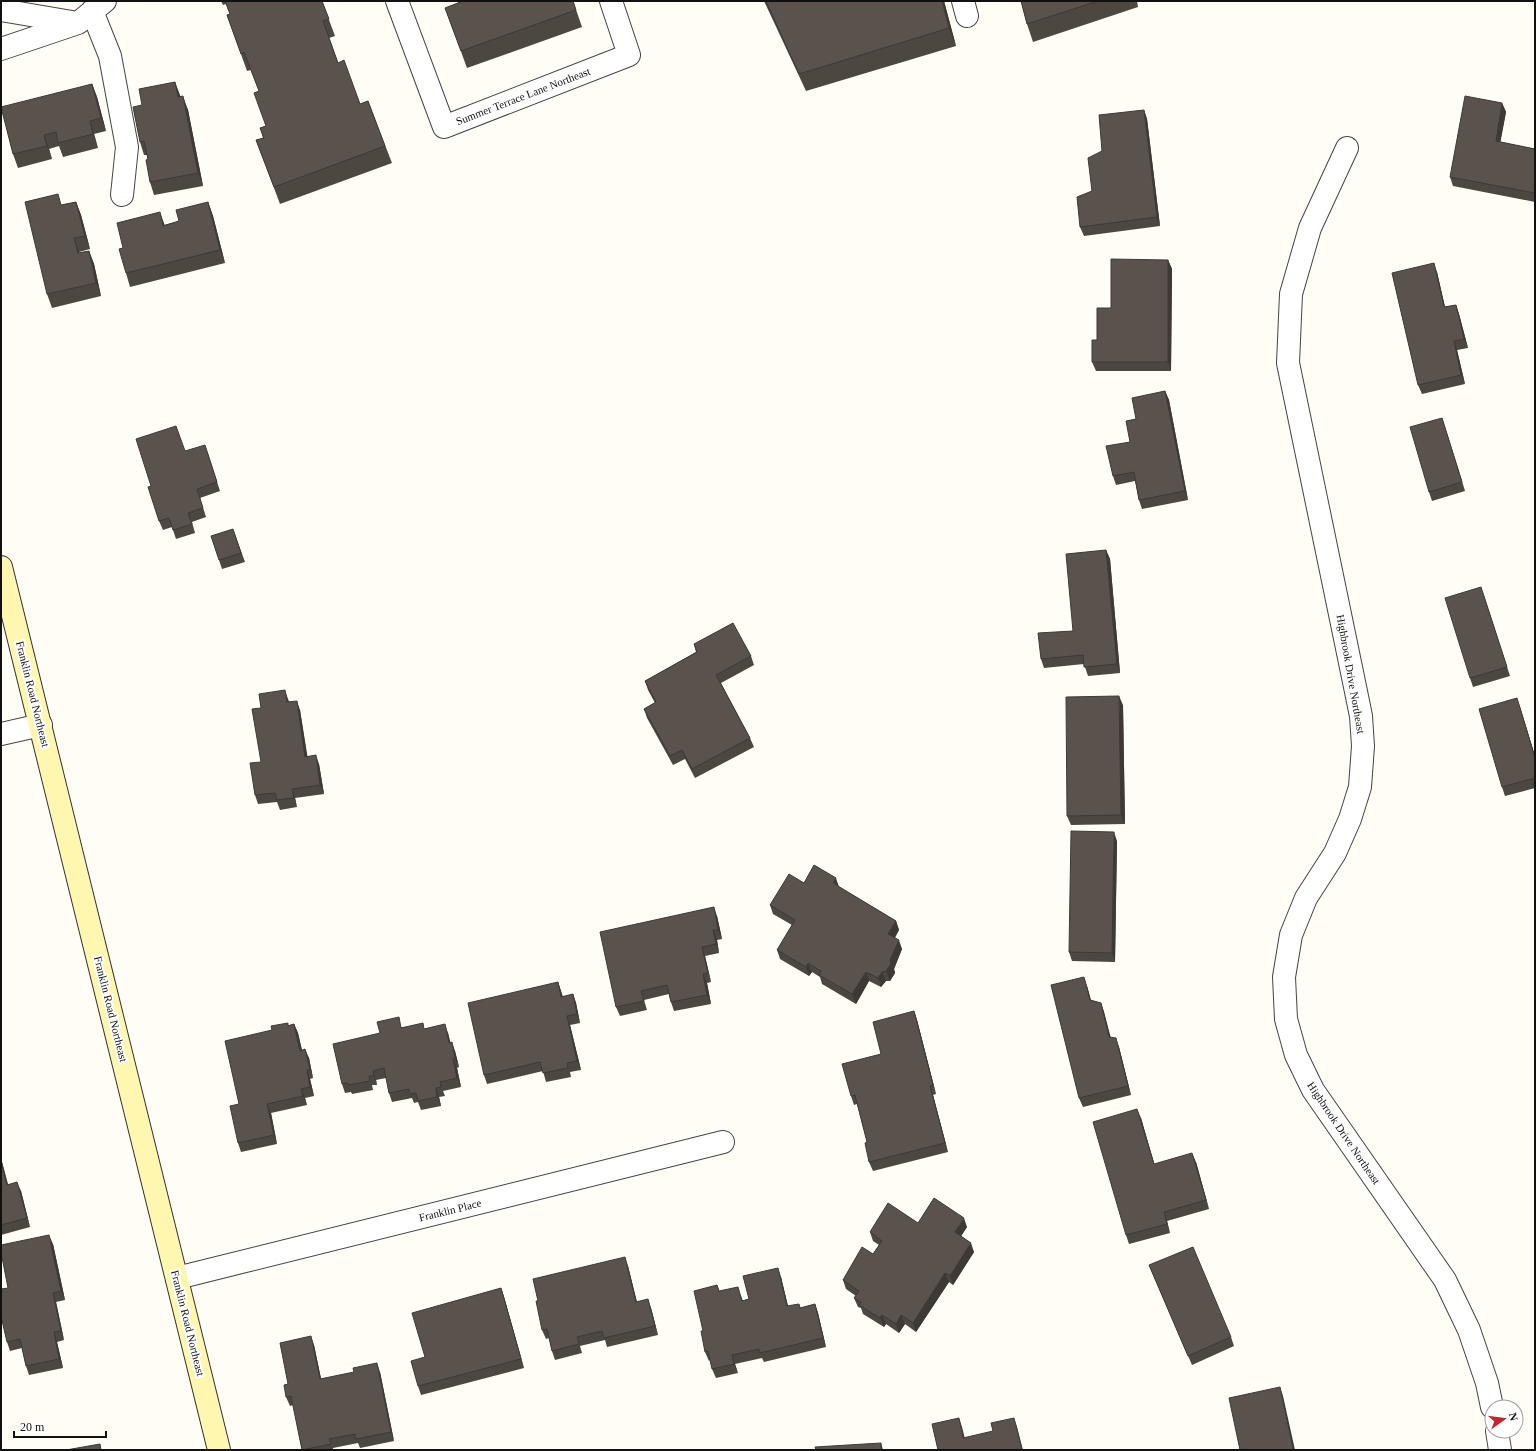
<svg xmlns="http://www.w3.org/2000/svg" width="1536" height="1451" font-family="Georgia,serif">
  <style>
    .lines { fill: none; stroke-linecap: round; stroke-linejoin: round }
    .street-casing { stroke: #444; stroke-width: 24 }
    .secondary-casing { stroke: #333; stroke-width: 24 }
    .street { stroke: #fff; stroke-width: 22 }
    .secondary { stroke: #fff6b0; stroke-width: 22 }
    .wall { fill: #4d4742 }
    .shaded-wall { fill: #3f3936 }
    .building { fill: #5a524d; stroke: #3f3936 }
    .labels { text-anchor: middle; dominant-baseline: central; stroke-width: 4; stroke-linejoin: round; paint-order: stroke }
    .street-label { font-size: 11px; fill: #111; stroke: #fff }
  </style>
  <rect width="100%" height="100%" fill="#fffdf5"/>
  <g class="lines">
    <defs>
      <path id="street" d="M 397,1 L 444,127 L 629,55 L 611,1
        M 963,1 L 967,16
        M 1,10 L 72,22
        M 92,11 L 110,56 L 127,147 L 122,195
        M 1,49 L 78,23 L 105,1
        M 1347,148 L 1310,228 L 1291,294 L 1288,363 L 1353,677 L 1361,716 L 1363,746 L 1360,787 L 1350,819 L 1335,853 L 1306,898 L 1291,935 L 1284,977 L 1286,1019 L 1296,1055 L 1313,1090 L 1445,1280 L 1469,1330 L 1487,1383 L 1492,1407
        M 1,734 L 41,725
        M 177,1278 L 723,1142
        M 1497,1431 L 1500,1450"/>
      <path id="secondary" d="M 1,567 L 219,1450"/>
    </defs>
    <use href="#street" class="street-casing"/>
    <use href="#secondary" class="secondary-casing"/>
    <use href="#street" class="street"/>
    <use href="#secondary" class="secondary"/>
  </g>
  <path class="wall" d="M 221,1 L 322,1 L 335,36 L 329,38 L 338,63 L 360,104 L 368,101 L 392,163 L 280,204 L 256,140 L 263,138 L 260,128 L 266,126 L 259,91 L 251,70 L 247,71 L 227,15 L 230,14 L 226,4 L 223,5 Z
    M 458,1 L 573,1 L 582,27 L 467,68 L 445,8 L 458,3 Z
    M 764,1 L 944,1 L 956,46 L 806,91 Z
    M 1021,1 L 1137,1 L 1138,7 L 1033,42 L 1027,24 Z
    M 175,82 L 180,97 L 188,110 L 203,186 L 154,195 L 150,182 L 147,155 L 144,155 L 140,142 L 142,105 Z
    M 92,84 L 97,97 L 106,131 L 94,134 L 98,148 L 63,157 L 59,146 L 49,149 L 52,159 L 18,168 L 13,154 Z
    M 1502,103 L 1506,112 L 1500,142 L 1535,149 L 1535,202 L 1453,186 L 1450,177 Z
    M 1144,110 L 1147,119 L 1160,226 L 1084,236 L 1080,227 L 1092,191 L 1102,151 Z
    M 76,202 L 81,215 L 90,249 L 79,252 L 79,253 L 89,251 L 94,264 L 101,296 L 52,308 L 47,294 L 62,205 Z
    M 208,202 L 213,216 L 225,263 L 130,287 L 126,273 L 123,248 L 164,225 L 179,221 Z
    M 1168,260 L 1172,269 L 1171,371 L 1096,371 L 1092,362 L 1111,308 Z
    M 1437,272 L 1445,307 L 1456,305 L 1459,314 L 1468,348 L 1457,350 L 1465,384 L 1422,394 L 1418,385 Z
    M 1165,391 L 1169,400 L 1188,500 L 1142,509 L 1139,500 L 1135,481 L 1116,485 L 1113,476 L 1130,442 L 1136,419 Z
    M 1442,418 L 1465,491 L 1432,501 L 1429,492 Z
    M 185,451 L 208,454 L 220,491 L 200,498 L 206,517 L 192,522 L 195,533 L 176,539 L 172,527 L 163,530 L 159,521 L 151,486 Z
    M 233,529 L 245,562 L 222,569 L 219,560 Z
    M 1106,550 L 1110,559 L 1120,673 L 1088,676 L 1084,664 L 1044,668 L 1041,659 L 1073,631 Z
    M 1484,596 L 1510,676 L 1473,687 L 1470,678 Z
    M 694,644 L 751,656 L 754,665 L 721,683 L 750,738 L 754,747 L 695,778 L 685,759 L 673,765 L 647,718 L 644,709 L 655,703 L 648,690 L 645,681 L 696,652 Z
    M 288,699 L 289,702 L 300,710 L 307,756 L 319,764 L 324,794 L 295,798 L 297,807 L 280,810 L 277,802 L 258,804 L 255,795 L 261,762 L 261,708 Z
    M 1123,705 L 1125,824 L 1071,825 L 1067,816 Z
    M 1520,707 L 1535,756 L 1535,788 L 1505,796 L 1502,787 Z
    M 1117,841 L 1115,962 L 1072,961 L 1069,952 Z
    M 804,883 L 839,887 L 896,921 L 899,930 L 895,938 L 902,949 L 894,969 L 895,973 L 890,981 L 886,981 L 881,987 L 869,981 L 856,1004 L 822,984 L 820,977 L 812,972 L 809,976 L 780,959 L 777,950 L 792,925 L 773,914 L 770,905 Z
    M 717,916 L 722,939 L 717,940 L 719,953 L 705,956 L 711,982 L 707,983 L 711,1004 L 674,1011 L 671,1002 L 669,994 L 644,1000 L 647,1010 L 620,1016 L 616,1007 Z
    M 558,982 L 563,997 L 573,994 L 576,1003 L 580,1023 L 570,1025 L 581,1070 L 570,1072 L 571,1077 L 546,1082 L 543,1071 L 487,1084 L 484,1075 Z
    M 1087,986 L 1091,1000 L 1101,1003 L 1104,1012 L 1110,1037 L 1119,1047 L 1131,1095 L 1083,1107 L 1079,1098 Z
    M 914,1011 L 917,1020 L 936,1094 L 933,1095 L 948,1152 L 873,1171 L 869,1162 L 867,1142 L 857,1104 L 854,1105 L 851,1096 Z
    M 294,1024 L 298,1033 L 302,1050 L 309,1058 L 313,1078 L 310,1079 L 314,1096 L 305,1098 L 307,1105 L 271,1113 L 277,1144 L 241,1152 L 238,1143 L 239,1104 L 272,1030 L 289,1025 Z
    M 402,1027 L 425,1029 L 448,1033 L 450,1043 L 455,1051 L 459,1067 L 457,1068 L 461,1087 L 443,1091 L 445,1096 L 439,1097 L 441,1106 L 421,1110 L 418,1102 L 414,1103 L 412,1098 L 392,1102 L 389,1093 L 386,1078 L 376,1080 L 377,1085 L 372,1085 L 373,1090 L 352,1094 L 351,1092 L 345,1093 L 342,1084 L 380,1033 Z
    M 1141,1118 L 1154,1164 L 1196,1162 L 1209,1209 L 1167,1221 L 1170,1233 L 1129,1244 L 1126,1235 Z
    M 1,1158 L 8,1184 L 21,1191 L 30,1227 L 1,1235 Z
    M 918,1223 L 967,1227 L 961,1236 L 974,1252 L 953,1285 L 949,1282 L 916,1332 L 905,1324 L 899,1333 L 886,1324 L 884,1327 L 863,1314 L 861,1308 L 858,1307 L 854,1298 L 856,1296 L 846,1289 L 843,1280 L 873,1254 L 879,1245 L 873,1241 L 870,1232 Z
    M 53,1244 L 65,1300 L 56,1302 L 64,1340 L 57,1342 L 63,1368 L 29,1375 L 26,1366 L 22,1348 L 10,1351 L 7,1342 L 8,1288 Z
    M 1149,1265 L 1231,1337 L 1234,1346 L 1192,1365 Z
    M 628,1266 L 637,1302 L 651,1308 L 658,1335 L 607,1347 L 605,1340 L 580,1346 L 582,1353 L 555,1360 L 552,1351 L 549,1338 L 546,1339 L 542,1330 Z
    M 781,1277 L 788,1306 L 800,1308 L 815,1304 L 818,1313 L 826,1347 L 764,1362 L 762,1358 L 735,1364 L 738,1373 L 716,1378 L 712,1369 L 710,1360 L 709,1361 L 705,1352 L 717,1285 L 719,1291 L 741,1296 L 743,1301 L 749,1299 Z
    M 501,1288 L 504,1297 L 524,1368 L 421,1395 L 418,1386 L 425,1357 Z
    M 314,1345 L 321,1379 L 380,1372 L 394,1441 L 360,1448 L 358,1443 L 333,1448 L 333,1450 L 302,1450 L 293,1405 L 290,1406 L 286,1397 L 288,1384 Z"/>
  <path class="shaded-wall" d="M 942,1 L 944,1 L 956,46 L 949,28 Z
    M 175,82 L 180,95 L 183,110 L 178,97 Z
    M 92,84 L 97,97 L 106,131 L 101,118 Z
    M 183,96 L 188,110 L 203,186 L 198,173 Z
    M 1502,103 L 1506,112 L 1499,150 L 1496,141 Z
    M 1144,110 L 1147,119 L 1160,226 L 1157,217 Z
    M 90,121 L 94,134 L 98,148 L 93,134 Z
    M 44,135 L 49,149 L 52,159 L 47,146 Z
    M 76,202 L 81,215 L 90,249 L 85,236 Z
    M 208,202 L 213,216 L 225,263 L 220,250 Z
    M 160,212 L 165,226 L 163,226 Z
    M 74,238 L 79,252 L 83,266 L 78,253 Z
    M 89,251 L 94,264 L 101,296 L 96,283 Z
    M 1168,260 L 1172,269 L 1171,371 L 1168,362 Z
    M 1434,263 L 1437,272 L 1447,316 L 1444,307 Z
    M 1456,305 L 1459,314 L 1468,348 L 1464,339 Z
    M 1454,341 L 1457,350 L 1465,384 L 1461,375 Z
    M 1165,391 L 1169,400 L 1188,500 L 1185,491 Z
    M 1442,418 L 1445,427 L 1465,491 L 1462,482 Z
    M 1106,550 L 1110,559 L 1120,673 L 1117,664 Z
    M 285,690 L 288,699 L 290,711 L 287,702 Z
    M 1119,696 L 1123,705 L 1125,824 L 1121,815 Z
    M 1517,698 L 1520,707 L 1535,756 L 1535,758 Z
    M 297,701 L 300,710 L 309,766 L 305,757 Z
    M 316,755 L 319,764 L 324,794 L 320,785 Z
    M 292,789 L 295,798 L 297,807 L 294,798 Z
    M 1114,832 L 1117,841 L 1115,962 L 1112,953 Z
    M 836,878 L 839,887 L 833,883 Z
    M 714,907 L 717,916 L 722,939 L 718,930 Z
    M 896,921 L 899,930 L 891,943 L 888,934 Z
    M 713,930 L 717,940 L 719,953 L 716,944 Z
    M 899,940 L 902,949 L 894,969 L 895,973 L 890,981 L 886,971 L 890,960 Z
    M 702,947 L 705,956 L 711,982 L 708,973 Z
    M 808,963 L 812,972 L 809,976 L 806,967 Z
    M 866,972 L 869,981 L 856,1004 L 852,994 Z
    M 882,972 L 886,981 L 881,987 L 878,978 Z
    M 703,974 L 707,983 L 711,1004 L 707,995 Z
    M 1084,977 L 1087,986 L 1093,1009 L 1090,1000 Z
    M 558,982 L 561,991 L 565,1006 L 561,997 Z
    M 573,994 L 576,1003 L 580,1023 L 577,1014 Z
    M 1101,1003 L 1104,1012 L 1113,1046 L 1109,1037 Z
    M 914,1011 L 917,1020 L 936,1094 L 933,1085 Z
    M 567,1016 L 570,1025 L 581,1070 L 577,1061 Z
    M 294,1024 L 298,1033 L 304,1060 L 300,1051 Z
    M 445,1024 L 448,1033 L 453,1052 L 449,1043 Z
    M 1116,1038 L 1119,1047 L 1131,1095 L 1128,1086 Z
    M 452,1042 L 455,1051 L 459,1067 L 455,1058 Z
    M 305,1049 L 309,1058 L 313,1078 L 310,1069 Z
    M 453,1059 L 457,1068 L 461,1087 L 457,1078 Z
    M 307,1070 L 310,1079 L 314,1096 L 310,1087 Z
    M 373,1071 L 376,1080 L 377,1085 L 374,1076 Z
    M 930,1086 L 933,1095 L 948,1152 L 945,1143 Z
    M 436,1088 L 439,1097 L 441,1106 L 437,1097 Z
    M 301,1089 L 305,1098 L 307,1105 L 303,1096 Z
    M 267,1104 L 271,1113 L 277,1144 L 274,1135 Z
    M 1137,1109 L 1141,1118 L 1157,1173 L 1154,1164 Z
    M 1192,1153 L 1196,1162 L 1209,1209 L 1206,1200 Z
    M 1,1158 L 10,1194 L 7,1185 L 1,1162 Z
    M 17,1182 L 21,1191 L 30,1227 L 27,1218 Z
    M 1164,1212 L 1167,1221 L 1170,1233 L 1167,1224 Z
    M 964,1218 L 967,1227 L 958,1241 L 955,1232 Z
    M 49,1235 L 53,1244 L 65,1300 L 61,1291 Z
    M 971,1243 L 974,1252 L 953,1285 L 950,1276 Z
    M 625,1257 L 628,1266 L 639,1311 L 636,1302 Z
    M 778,1268 L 781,1277 L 790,1315 L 787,1306 Z
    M 945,1273 L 949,1282 L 916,1332 L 913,1323 Z
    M 501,1288 L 504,1297 L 524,1368 L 521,1359 Z
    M 53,1293 L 56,1302 L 64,1340 L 61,1331 Z
    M 648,1299 L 651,1308 L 658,1335 L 655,1326 Z
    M 815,1304 L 818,1313 L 826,1347 L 823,1338 Z
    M 882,1315 L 886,1324 L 884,1327 L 880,1318 Z
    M 901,1315 L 905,1324 L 899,1333 L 896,1324 Z
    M 54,1332 L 57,1342 L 63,1368 L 59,1359 Z
    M 311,1336 L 314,1345 L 323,1388 L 320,1379 Z
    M 732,1355 L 738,1373 L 734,1364 Z
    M 377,1363 L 380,1372 L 394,1441 L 391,1432 Z
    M 1280,1387 L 1283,1396 L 1295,1450 L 1291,1450 Z
    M 959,1418 L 962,1427 L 967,1447 L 963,1438 Z
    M 1014,1418 L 1017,1427 L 1023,1450 L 1022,1450 Z
    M 881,1443 L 883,1450 L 881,1450 Z"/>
  <path class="building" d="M 225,1 L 322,1 L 329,19 L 323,21 L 338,63 L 344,60 L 360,104 L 368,101 L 385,146 L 274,187 L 256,140 L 264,138 L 260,128 L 266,126 L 254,93 L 259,91 L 244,52 L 241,54 L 227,15 L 230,14 Z
    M 463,1 L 573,1 L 576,10 L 461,51 L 445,8 Z
    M 766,1 L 942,1 L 949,28 L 799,74 Z
    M 1021,1 L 1098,1 L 1027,24 Z
    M 175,82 L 178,97 L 183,96 L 198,173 L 150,182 L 146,160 L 148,159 L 144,141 L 140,142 L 133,107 L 142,105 L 139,89 Z
    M 92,84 L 101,118 L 90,121 L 93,134 L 58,143 L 56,132 L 44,135 L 47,146 L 13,154 L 1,107 Z
    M 1465,96 L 1502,103 L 1496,141 L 1535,149 L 1535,193 L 1450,177 Z
    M 1144,110 L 1157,217 L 1080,227 L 1077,197 L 1092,191 L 1088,158 L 1102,151 L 1099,115 Z
    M 58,194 L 61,205 L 76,202 L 85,236 L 74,238 L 78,253 L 89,251 L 96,283 L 47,294 L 25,202 Z
    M 208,202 L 220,250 L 126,273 L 119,249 L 123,248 L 117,223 L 160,212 L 163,226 L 179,221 L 176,210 Z
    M 1111,259 L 1168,260 L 1168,362 L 1092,362 L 1092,340 L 1097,340 L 1097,308 L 1111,308 Z
    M 1434,263 L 1444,307 L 1456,305 L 1464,339 L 1454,341 L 1461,375 L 1418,385 L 1392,273 Z
    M 1165,391 L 1185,491 L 1139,500 L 1134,472 L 1113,476 L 1106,446 L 1130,442 L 1126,421 L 1136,419 L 1132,398 Z
    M 1442,418 L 1462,482 L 1429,492 L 1410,427 Z
    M 176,426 L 185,451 L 205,445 L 217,482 L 197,489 L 203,508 L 188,513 L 192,524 L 173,530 L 169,518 L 159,521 L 148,487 L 151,486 L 136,439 Z
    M 233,529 L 241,553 L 219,560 L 211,536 Z
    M 1106,550 L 1117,664 L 1084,667 L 1083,655 L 1041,659 L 1038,633 L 1073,631 L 1066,554 Z
    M 1481,587 L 1507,667 L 1470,678 L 1445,598 Z
    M 733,623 L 751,656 L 716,675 L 750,738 L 692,769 L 682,750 L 670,756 L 644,709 L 656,702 L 645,681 L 697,652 L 694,644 Z
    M 285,690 L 287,702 L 297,701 L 305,757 L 316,755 L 320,785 L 292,789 L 294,798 L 277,800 L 275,793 L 255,795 L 250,763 L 261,762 L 252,709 L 261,708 L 259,694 Z
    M 1119,696 L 1121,815 L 1067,816 L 1066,697 Z
    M 1517,698 L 1535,758 L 1535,778 L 1502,787 L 1479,709 Z
    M 1071,831 L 1114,832 L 1112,953 L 1069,952 Z
    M 814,865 L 836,878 L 833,883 L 896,921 L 888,934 L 899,940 L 890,960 L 891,964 L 886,971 L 882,972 L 878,978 L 866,972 L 852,994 L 819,975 L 821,971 L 808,963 L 806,967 L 777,950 L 795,920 L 770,905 L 789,874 L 804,883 Z
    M 714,907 L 718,930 L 713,930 L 716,944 L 702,947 L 708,973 L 703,974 L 707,995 L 671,1002 L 667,985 L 641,991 L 644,1001 L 616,1007 L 600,932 Z
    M 1084,977 L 1090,1000 L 1101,1003 L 1109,1037 L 1116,1038 L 1128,1086 L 1079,1098 L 1051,985 Z
    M 558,982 L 561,997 L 573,994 L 577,1014 L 567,1016 L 577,1061 L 567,1063 L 568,1068 L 543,1073 L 540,1062 L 484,1075 L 468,1003 Z
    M 914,1011 L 933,1085 L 930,1086 L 945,1143 L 869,1162 L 865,1143 L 867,1142 L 855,1095 L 851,1096 L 842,1064 L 881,1054 L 873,1022 Z
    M 399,1017 L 401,1028 L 423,1023 L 424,1029 L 445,1024 L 449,1043 L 452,1042 L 455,1058 L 453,1059 L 457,1078 L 440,1082 L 441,1087 L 436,1088 L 437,1097 L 418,1101 L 416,1093 L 410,1094 L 409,1089 L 389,1093 L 384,1068 L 373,1071 L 374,1076 L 369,1076 L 370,1081 L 348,1085 L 348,1083 L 342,1084 L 333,1044 L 380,1033 L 377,1022 Z
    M 288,1023 L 288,1026 L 294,1024 L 300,1051 L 305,1049 L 310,1069 L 307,1070 L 310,1087 L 301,1089 L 303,1096 L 267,1104 L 274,1135 L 238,1143 L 230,1106 L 239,1104 L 225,1041 L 272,1030 L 271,1026 Z
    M 1137,1109 L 1154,1164 L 1192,1153 L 1206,1200 L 1164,1212 L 1167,1224 L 1126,1235 L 1093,1122 Z
    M 1,1162 L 7,1185 L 17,1182 L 27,1218 L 1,1225 Z
    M 934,1198 L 964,1218 L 955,1232 L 971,1243 L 950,1276 L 945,1273 L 913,1323 L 901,1315 L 896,1324 L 882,1315 L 880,1318 L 859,1305 L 861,1302 L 854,1298 L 859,1291 L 843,1280 L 862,1247 L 873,1254 L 882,1241 L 870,1232 L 888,1203 L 918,1223 Z
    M 49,1235 L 61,1291 L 53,1293 L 61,1331 L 54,1332 L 59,1359 L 26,1366 L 20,1339 L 7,1342 L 1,1316 L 1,1289 L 8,1288 L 1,1252 L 1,1245 Z
    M 1193,1247 L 1231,1337 L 1188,1356 L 1149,1265 Z
    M 625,1257 L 636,1302 L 648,1299 L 655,1326 L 604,1338 L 602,1331 L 577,1337 L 579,1344 L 552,1351 L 547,1329 L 542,1330 L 536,1301 L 538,1301 L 533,1279 Z
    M 778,1268 L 787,1306 L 799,1304 L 800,1308 L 815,1304 L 823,1338 L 760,1353 L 759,1349 L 732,1355 L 734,1364 L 712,1369 L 708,1351 L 705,1352 L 701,1331 L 703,1331 L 694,1291 L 717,1285 L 719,1291 L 738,1287 L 742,1301 L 749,1299 L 743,1276 Z
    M 501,1288 L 521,1359 L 418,1386 L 411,1361 L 425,1357 L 412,1313 Z
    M 311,1336 L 320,1379 L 354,1372 L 353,1368 L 377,1363 L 391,1432 L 356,1439 L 355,1434 L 329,1439 L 331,1444 L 302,1450 L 291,1396 L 286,1397 L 284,1385 L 288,1384 L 280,1343 Z
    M 1280,1387 L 1293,1448 L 1291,1450 L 1240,1450 L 1229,1398 Z
    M 959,1418 L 963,1438 L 993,1431 L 991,1423 L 1014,1418 L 1022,1450 L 938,1450 L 932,1424 Z
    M 881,1443 L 881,1450 L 816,1450 L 815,1447 Z
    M 100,1444 L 101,1450 L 66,1450 Z"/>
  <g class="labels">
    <g class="street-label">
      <text transform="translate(523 96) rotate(-21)">Summer Terrace Lane Northeast</text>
      <text transform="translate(1351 674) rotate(80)">Highbrook Drive Northeast</text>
      <text transform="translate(33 694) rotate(76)">Franklin Road Northeast</text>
      <text transform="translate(111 1009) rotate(76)">Franklin Road Northeast</text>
      <text transform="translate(1344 1133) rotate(56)">Highbrook Drive Northeast</text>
      <text transform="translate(450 1210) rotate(-14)">Franklin Place</text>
      <text transform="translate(188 1323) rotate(76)">Franklin Road Northeast</text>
    </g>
  </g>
  <rect width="1536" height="1451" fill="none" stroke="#111111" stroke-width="4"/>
  <g transform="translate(1504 1419) rotate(76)"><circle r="19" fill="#ffffff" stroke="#a0a0a0"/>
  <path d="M0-3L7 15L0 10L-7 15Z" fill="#c4262e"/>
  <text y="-6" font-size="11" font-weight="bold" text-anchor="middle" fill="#111111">N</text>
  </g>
  <path d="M14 1431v6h92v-6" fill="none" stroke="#111111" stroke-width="2"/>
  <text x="20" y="1431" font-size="12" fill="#111111" stroke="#ffffff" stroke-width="3" paint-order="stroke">20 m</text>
</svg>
